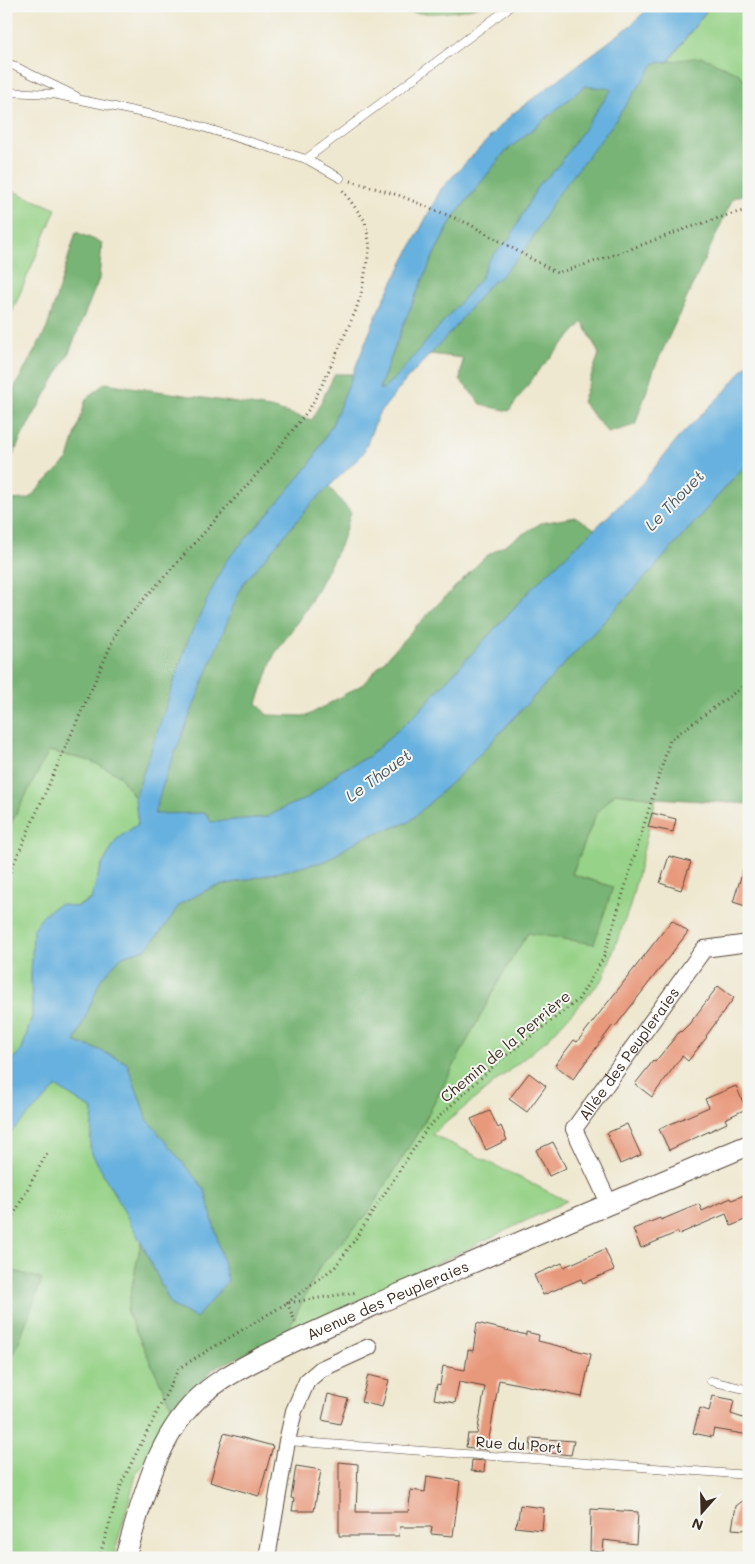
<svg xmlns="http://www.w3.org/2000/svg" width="755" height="1564" font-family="Mali,sans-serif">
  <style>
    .green { fill: #96d287; stroke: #687e52 }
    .forest { fill: #78b474; stroke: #5a6f49 }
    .water { fill: #66b1df; stroke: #506e7e; fill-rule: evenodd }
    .building { fill: #e8997c }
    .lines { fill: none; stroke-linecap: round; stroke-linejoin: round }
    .service-casing { stroke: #564639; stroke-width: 9 }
    .minor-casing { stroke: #564639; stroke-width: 18 }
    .tertiary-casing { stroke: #564639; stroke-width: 22 }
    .path { stroke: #564639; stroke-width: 3; stroke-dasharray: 1 4; stroke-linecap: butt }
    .service { stroke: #fff; stroke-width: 8 }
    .minor { stroke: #fff; stroke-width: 16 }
    .tertiary { stroke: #fff; stroke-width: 20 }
    .labels { text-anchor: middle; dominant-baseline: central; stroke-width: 4; stroke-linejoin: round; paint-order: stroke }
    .street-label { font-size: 15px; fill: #3b2a1e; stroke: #f6f6f2 }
    .water-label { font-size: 16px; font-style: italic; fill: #4a5962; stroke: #f6f6f2 }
  </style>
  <rect width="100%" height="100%" fill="#f6f6f2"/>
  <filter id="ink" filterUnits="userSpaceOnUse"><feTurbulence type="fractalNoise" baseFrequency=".02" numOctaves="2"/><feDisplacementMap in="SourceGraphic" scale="10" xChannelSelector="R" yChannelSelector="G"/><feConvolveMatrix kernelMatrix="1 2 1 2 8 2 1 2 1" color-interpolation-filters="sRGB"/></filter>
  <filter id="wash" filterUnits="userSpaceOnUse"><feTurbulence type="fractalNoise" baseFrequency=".0096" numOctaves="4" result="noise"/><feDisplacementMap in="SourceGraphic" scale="20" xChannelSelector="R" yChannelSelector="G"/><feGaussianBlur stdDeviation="1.12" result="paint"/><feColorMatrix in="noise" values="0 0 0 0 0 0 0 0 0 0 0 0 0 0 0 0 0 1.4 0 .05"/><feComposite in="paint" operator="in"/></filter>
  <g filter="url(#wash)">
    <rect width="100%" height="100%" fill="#efe8d0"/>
    <path class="green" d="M 377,6 L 480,6 C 448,15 409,16 377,6 Z
      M 710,6 L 749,6 L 749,85 L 738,73 L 668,62 Z
      M 6,188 L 56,209 L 6,326 Z
      M 48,751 L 91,761 L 119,775 L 135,798 L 138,824 L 117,839 L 101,867 L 91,899 L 76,907 L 31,975 L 32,1016 L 22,1050 L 58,1087 L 93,1110 L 90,1150 L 141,1242 L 127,1312 L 175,1414 L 137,1472 L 113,1558 L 6,1558 L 6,1363 L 17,1347 L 41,1279 L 6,1269 L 6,833 Z
      M 615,793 L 656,798 L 630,906 L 603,979 L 550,1037 L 432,1134 L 567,1201 L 285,1336 L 320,1266 L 368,1213 L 423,1124 L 503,973 L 528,933 L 572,874 L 596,814 Z"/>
    <path class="forest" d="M 702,57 L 738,73 L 749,85 L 749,193 L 733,198 L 654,369 L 635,425 L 608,433 L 582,402 L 599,354 L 583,322 L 538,371 L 509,411 L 482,405 L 460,380 L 463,358 L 430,354 L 396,377 L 382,389 L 379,389 L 406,318 L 434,254 L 453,218 L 505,152 L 585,86 L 613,89 L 655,63 Z
      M 76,232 L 102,243 L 99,279 L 68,355 L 23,434 L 6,470 L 6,403 L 47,328 Z
      M 335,374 L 353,374 L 333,423 L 310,464 L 351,513 L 340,546 L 307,608 L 274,655 L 257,703 L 267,715 L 307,716 L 363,684 L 418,624 L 485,557 L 541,523 L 576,517 L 595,529 L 534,586 L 416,714 L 368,757 L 342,770 L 306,799 L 285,807 L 268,817 L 211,822 L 206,813 L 158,815 L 135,798 L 119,775 L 91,761 L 49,751 L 6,833 L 6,500 L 28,499 L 68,459 L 86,399 L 105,383 L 270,408 L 312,420 Z
      M 749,461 L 749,804 L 656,798 L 615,793 L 596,814 L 572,874 L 613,887 L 594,944 L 528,933 L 503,973 L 423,1124 L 368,1213 L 320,1266 L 285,1336 L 213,1369 L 175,1414 L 127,1312 L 141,1242 L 171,1305 L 196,1318 L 227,1281 L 205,1190 L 147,1120 L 127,1063 L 97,1049 L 75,1042 L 100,979 L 122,956 L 146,949 L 163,929 L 180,904 L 211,888 L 326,861 L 360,839 L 409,822 L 467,768 L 653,569 Z
      M 6,1269 L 42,1279 L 17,1347 L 6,1363 Z"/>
    <path class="water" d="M 650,6 L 710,6 L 668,62 L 655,63 L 608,131 L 556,197 L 526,249 L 502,275 L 487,287 L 451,332 L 406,380 L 378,415 L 363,454 L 312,503 L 242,585 L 166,775 L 154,814 L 206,813 L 211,822 L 268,817 L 285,807 L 306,799 L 342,770 L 368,757 L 416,714 L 534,586 L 639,487 L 678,438 L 727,389 L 749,362 L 749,461 L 653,569 L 467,768 L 409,822 L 360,839 L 326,861 L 211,888 L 180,904 L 163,929 L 146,949 L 122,956 L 101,979 L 75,1042 L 97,1049 L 127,1063 L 147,1119 L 205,1190 L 228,1281 L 196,1318 L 171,1305 L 141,1242 L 90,1150 L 93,1110 L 57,1087 L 6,1137 L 6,1065 L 22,1050 L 32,1016 L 31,975 L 33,930 L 44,914 L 59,904 L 76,907 L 91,900 L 101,867 L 117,839 L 138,824 L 135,798 L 188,640 L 225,562 L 280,500 L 310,464 L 333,423 L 379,309 L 441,189 L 511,115 L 630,26 ZM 585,86 L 612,89 L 556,169 L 538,185 L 510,238 L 488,261 L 481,278 L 396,377 L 382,389 L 379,389 L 406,318 L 434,254 L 453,218 L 505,152 Z"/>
    <g id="blocks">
      <path class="building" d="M 652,813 L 676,819 L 673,832 L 648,827 Z
        M 669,856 L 691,862 L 681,890 L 660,883 Z
        M 746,861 L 749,861 L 749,907 L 733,902 Z
        M 672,920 L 688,932 L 615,1027 L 613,1025 L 573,1079 L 555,1065 L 574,1040 L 577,1042 Z
        M 718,986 L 734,998 L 706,1036 L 707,1037 L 688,1061 L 682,1056 L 652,1097 L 635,1084 L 653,1061 L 655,1062 L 680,1031 L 681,1032 L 690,1023 Z
        M 529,1073 L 546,1086 L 527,1112 L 509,1099 Z
        M 736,1086 L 746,1109 L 725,1119 L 727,1123 L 669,1150 L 659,1129 L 709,1107 L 705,1099 Z
        M 490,1111 L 498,1128 L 501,1126 L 507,1140 L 486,1150 L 471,1119 Z
        M 627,1124 L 641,1155 L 620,1164 L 607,1133 Z
        M 553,1142 L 566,1168 L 549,1176 L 536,1150 Z
        M 749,1193 L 749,1218 L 731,1226 L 726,1214 L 679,1234 L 678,1232 L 641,1248 L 633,1229 L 660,1218 L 661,1220 L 699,1204 L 702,1211 L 731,1198 L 732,1200 Z
        M 605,1249 L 614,1270 L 583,1283 L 581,1279 L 543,1295 L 534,1275 L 562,1263 L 564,1267 Z
        M 477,1323 L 526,1335 L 526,1332 L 539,1335 L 538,1341 L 591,1354 L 582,1397 L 499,1380 L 487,1450 L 466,1447 L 468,1434 L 477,1434 L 485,1387 L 459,1382 L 455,1403 L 434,1399 L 437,1384 L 440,1385 L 443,1366 L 465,1370 L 468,1350 L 473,1351 Z
        M 368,1375 L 389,1380 L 382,1407 L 361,1402 Z
        M 328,1394 L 348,1399 L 340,1424 L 322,1420 Z
        M 713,1396 L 734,1400 L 731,1414 L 749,1420 L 749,1435 L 714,1429 L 712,1437 L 693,1433 L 700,1408 L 709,1411 Z
        M 224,1433 L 273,1446 L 259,1496 L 210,1482 Z
        M 531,1438 L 574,1441 L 571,1455 L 530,1451 Z
        M 472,1460 L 485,1461 L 484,1472 L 471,1471 Z
        M 339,1462 L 358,1464 L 356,1512 L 408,1512 L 411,1490 L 425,1492 L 427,1476 L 460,1481 L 453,1536 L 431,1534 L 432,1527 L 400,1527 L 399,1536 L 339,1536 Z
        M 296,1466 L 321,1470 L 314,1511 L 292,1511 L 294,1499 L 291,1498 Z
        M 749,1496 L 749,1525 L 744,1530 L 732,1529 L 736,1506 Z
        M 520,1505 L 544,1508 L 542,1530 L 515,1527 L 518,1520 Z
        M 591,1509 L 638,1512 L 636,1544 L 604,1540 L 603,1552 L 590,1551 Z"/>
    </g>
  </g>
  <g filter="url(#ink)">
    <use href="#blocks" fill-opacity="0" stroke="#564639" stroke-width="1"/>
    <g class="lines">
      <defs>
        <path id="service" d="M 6,62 L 76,96
          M 6,92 L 53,94 L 186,122 L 306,159 L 340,178
          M 306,159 L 511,6
          M 711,1381 L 749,1390
          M 287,1441 L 749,1475"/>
        <g id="minor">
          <path id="s1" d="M 609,1203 L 574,1129 L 704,949 L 749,943"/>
          <path d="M 267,1558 L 287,1441 L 294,1411 L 307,1381 L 321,1369 L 369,1347"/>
        </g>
        <g id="tertiary">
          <path id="s2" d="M 125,1558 C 143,1500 156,1434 204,1393 C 221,1378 244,1367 264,1356 C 308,1334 352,1315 397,1295 C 514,1245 631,1194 749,1145"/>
        </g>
      </defs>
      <use href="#service" class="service-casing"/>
      <use href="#minor" class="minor-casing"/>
      <use href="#tertiary" class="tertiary-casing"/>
      <path class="path" d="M 351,181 L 401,196 L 469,224 L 557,273 C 604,260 650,241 697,225 C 714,220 731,213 749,210
        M 6,881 L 119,627 L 266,464 L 310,408 L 324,381 L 356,310 L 362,290 L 370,246 L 365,221 L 341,188
        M 6,1229 L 47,1153
        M 287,1303 L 335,1267 L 354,1241 L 427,1128 L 499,1061 L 578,1000 L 603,959 L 670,740 L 749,682
        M 287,1303 L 296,1323
        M 99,1558 L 122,1482 L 179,1368 L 287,1303 L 358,1292"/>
      <use href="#service" class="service"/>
      <use href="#minor" class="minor"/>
      <use href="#tertiary" class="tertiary"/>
    </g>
  </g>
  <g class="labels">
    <g class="street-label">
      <text transform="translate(505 1046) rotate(-40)">Chemin de la Perrière</text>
      <text stroke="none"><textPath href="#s1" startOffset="175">Allée des Peupleraies</textPath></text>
      <text stroke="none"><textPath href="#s2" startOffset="392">Avenue des Peupleraies</textPath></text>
      <text transform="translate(519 1444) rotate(4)">Rue du Port</text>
    </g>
    <g class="water-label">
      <text transform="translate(674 500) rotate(-46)">Le Thouet</text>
      <text transform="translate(378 775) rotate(-36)">Le Thouet</text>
    </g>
  </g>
  <rect width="755" height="1564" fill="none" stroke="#f6f6f2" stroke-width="25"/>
  <g transform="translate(702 1512) rotate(200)" stroke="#f6f6f2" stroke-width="4" paint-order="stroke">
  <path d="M0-4L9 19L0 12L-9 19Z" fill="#3b2a1e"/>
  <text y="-8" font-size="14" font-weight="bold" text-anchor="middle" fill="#3b2a1e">N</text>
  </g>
</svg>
